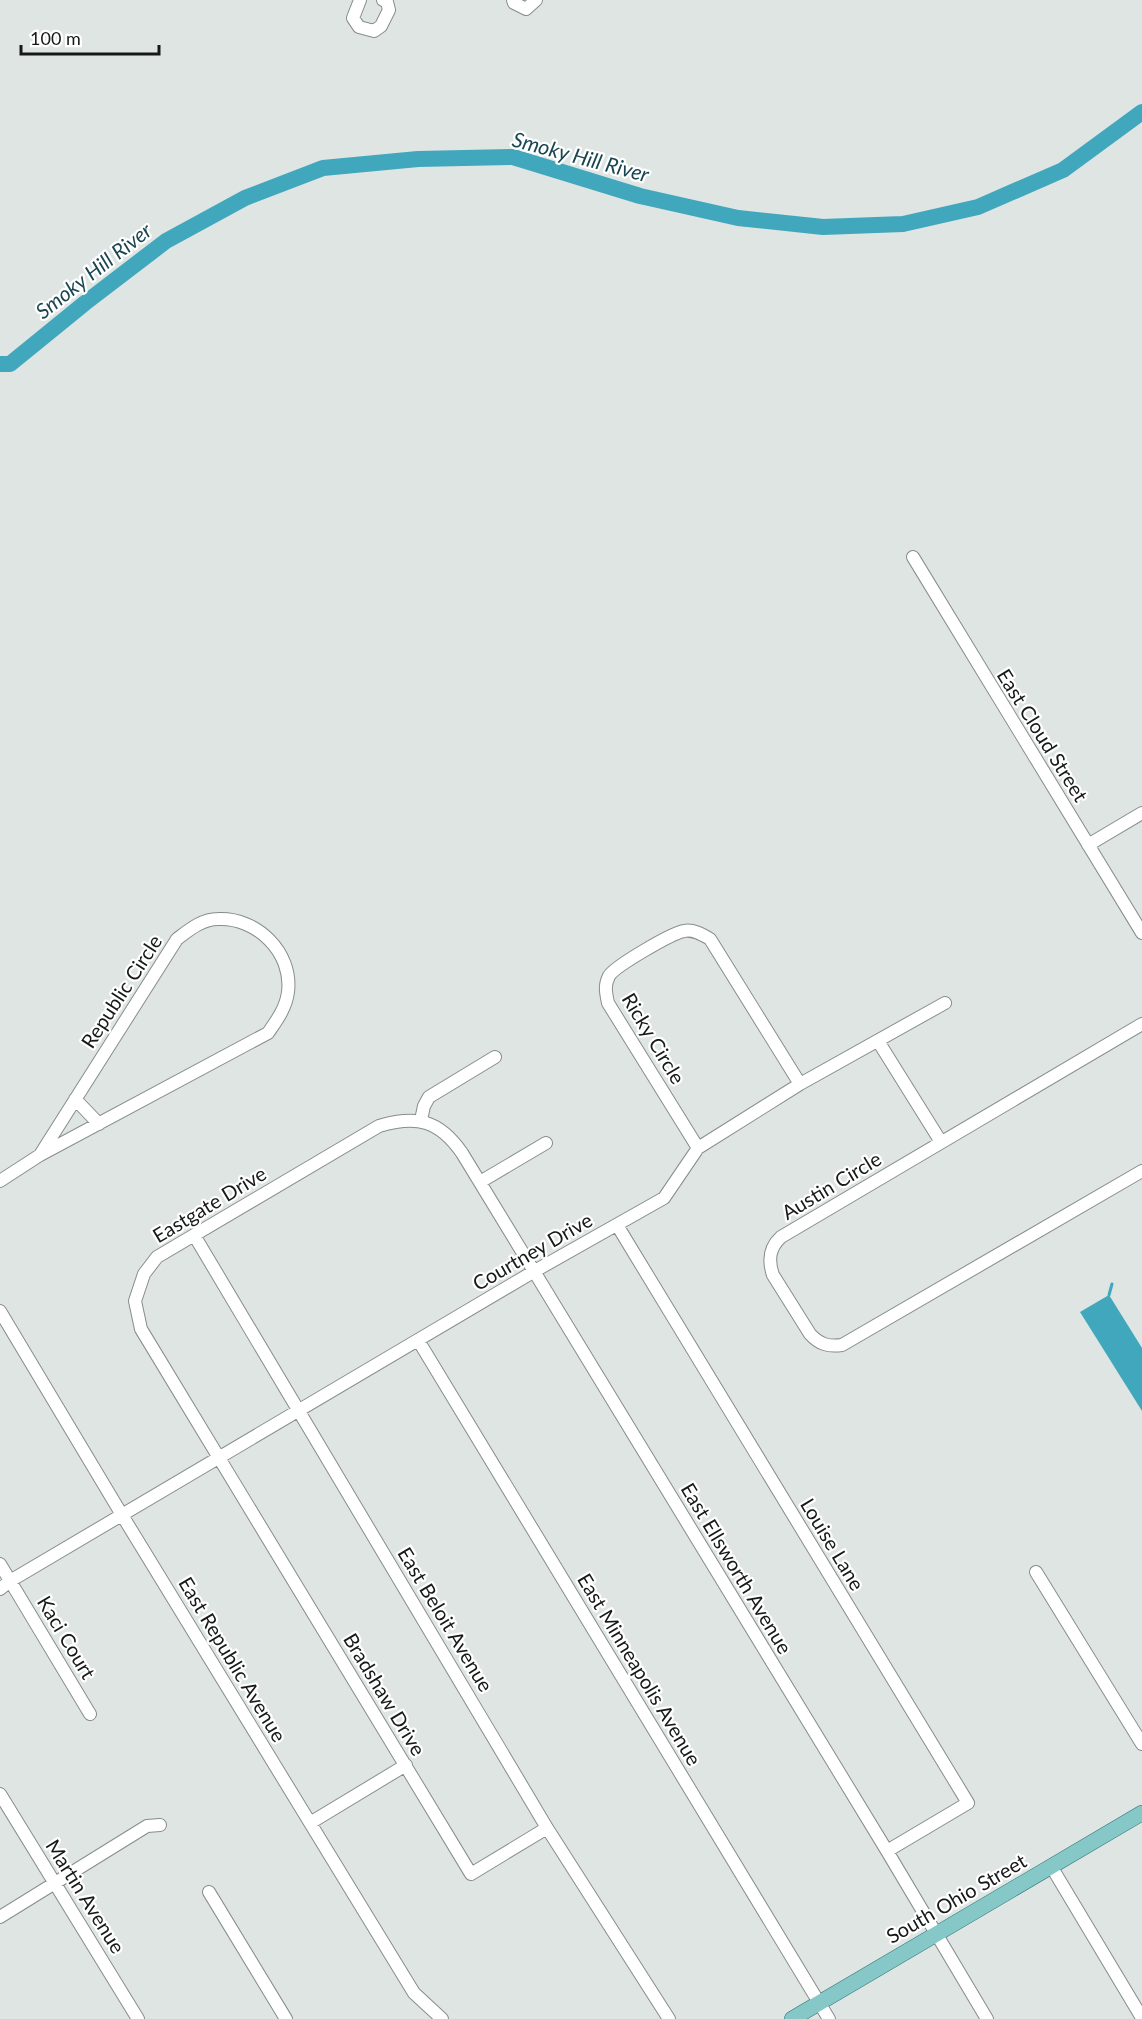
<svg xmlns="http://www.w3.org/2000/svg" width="1142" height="2019" font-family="Lato,sans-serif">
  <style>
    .water { fill: #41a7bd }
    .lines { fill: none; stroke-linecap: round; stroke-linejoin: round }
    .stream { stroke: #41a7bd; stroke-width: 3 }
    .river { stroke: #41a7bd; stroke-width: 16 }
    .minor-casing { stroke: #878d8b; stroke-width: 14 }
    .major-casing { stroke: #2a7271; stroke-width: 16 }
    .minor { stroke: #fff; stroke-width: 12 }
    .major { stroke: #86c7c7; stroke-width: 15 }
    .labels { text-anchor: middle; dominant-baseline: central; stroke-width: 4.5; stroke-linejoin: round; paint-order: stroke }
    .street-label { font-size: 20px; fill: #171918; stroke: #fff }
    .water-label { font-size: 21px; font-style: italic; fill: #194650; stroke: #fff }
  </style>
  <rect width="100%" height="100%" fill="#dee5e3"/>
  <path class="water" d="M 1109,1295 L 1142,1348 L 1142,1411 L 1080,1312 Z"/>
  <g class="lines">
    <path class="stream" d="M 1109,1295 L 1112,1284"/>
    <path class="river" d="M 0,364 L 10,364 L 85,303 L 166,241 L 245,198 L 323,168 L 418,159 L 513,157 L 640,196 L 738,218 L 823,227 L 903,224 L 978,207 L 1063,170 L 1142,112"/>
    <defs>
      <path id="minor" d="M 360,0 L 353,18 L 359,27 L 374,31 L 381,26 L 389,10 L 387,2 L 383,0
        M 513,0 L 514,3 L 526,9 L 536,0
        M 913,557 L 1142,933
        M 1088,845 L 1142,813
        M 1142,1024 L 781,1237 C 769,1248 768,1260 773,1275 L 810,1334 C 819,1344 828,1347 842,1345 L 1142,1171
        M 878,1041 L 941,1142
        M 75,1099 L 99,1124
        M 421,1120 L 424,1106 L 429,1097 L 495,1057
        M 698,1148 L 608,1003 C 606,993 604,986 609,976 C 615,966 672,933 684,931 C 694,929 703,935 710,939 L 800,1084
        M 0,1181 L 40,1155 L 268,1033 C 277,1020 286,1008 288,992 C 293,952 256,917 218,919 C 202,919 189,930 177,939 L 40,1155
        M 480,1182 L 546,1143
        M 617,1225 L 968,1803 L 887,1851
        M 194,1235 L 547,1828 L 669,2019
        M 0,1311 L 122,1515 L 414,1993 L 442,2019
        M 418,1340 L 829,2019
        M 0,1564 L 90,1714
        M 1036,1572 L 1142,1744
        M 0,1589 L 10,1581 L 533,1272 L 664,1198 L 698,1148 L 800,1084 L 945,1003
        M 0,1794 L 138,2019
        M 310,1823 L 406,1765
        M 547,1828 L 471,1874 L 141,1329 L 135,1301 L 144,1274 L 157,1257 L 379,1126 C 417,1115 439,1120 462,1153 L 887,1851 L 987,2019
        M 1051,1866 L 1142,2018
        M 209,1892 L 286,2019
        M 0,1917 L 147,1826 L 160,1825"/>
      <path id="major" d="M 792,2019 L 1142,1813"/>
    </defs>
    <use href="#minor" class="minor-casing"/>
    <use href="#major" class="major-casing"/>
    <use href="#minor" class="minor"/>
    <use href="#major" class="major"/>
  </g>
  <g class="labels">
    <g class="street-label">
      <text transform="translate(1043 735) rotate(58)">East Cloud Street</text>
      <text transform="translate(121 991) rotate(-57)">Republic Circle</text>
      <text transform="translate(654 1038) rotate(59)">Ricky Circle</text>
      <text transform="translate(831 1185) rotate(-31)">Austin Circle</text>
      <text transform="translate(209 1204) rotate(-31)">Eastgate Drive</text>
      <text transform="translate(532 1251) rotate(-30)">Courtney Drive</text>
      <text transform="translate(833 1544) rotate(59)">Louise Lane</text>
      <text transform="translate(737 1568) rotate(59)">East Ellsworth Avenue</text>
      <text transform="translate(446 1619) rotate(59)">East Beloit Avenue</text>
      <text transform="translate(67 1637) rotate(59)">Kaci Court</text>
      <text transform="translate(233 1659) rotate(59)">East Republic Avenue</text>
      <text transform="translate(640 1669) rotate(59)">East Minneapolis Avenue</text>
      <text transform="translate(385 1694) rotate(59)">Bradshaw Drive</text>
      <text transform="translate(86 1896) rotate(58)">Martin Avenue</text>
      <text transform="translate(956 1898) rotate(-30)">South Ohio Street</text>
    </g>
    <g class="water-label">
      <text transform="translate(581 156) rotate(15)">Smoky Hill River</text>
      <text transform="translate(93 270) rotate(-38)">Smoky Hill River</text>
    </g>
  </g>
  <path d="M21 45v9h138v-9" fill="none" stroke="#171918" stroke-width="3"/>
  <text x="30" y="45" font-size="18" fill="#171918" stroke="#ffffff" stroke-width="4.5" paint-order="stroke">100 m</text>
</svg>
